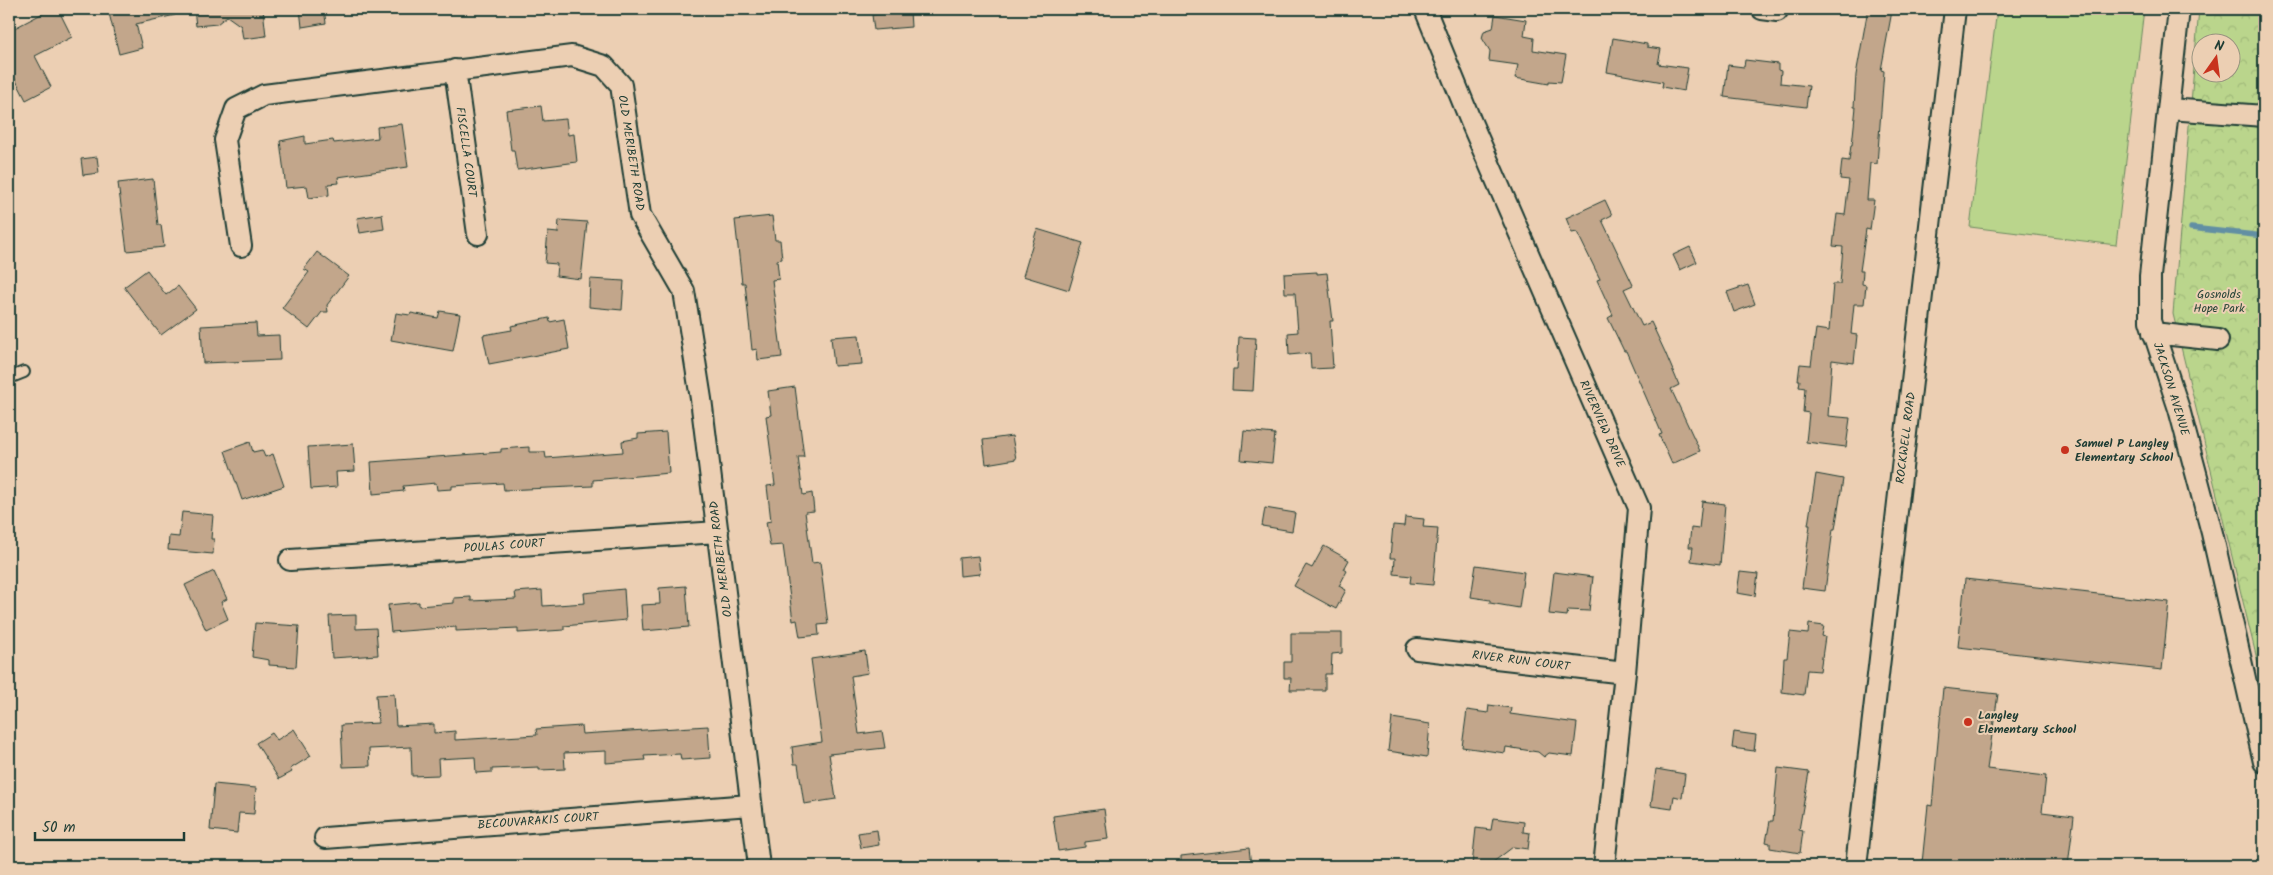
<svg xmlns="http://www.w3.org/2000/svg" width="2273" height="875" font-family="Kalam,sans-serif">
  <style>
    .green { fill: #bad58c; stroke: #6c8960 }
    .forest { fill: url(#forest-crowns); stroke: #6c8960; fill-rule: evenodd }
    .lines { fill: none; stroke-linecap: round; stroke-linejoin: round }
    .stream { stroke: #628fa3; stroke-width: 5.5 }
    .building { fill: #c2a68b; stroke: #1f3d34 }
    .service-casing { stroke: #1f3d34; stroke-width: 14 }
    .minor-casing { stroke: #1f3d34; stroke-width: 24 }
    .service { stroke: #eccfb3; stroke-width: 10 }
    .minor { stroke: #eccfb3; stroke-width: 20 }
    .poi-dot { fill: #c8321e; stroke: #eccfb3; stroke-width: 2 }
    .labels { text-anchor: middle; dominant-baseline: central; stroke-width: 4; stroke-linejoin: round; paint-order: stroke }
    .street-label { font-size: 12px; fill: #1f3d34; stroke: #eccfb3 }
    .park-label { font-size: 12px; fill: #274538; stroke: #eccfb3 }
    .poi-label { font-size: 12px; font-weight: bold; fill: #1f3d34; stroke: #eccfb3; text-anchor: start }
  </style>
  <defs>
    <pattern id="forest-crowns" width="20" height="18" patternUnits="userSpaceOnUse" patternTransform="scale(1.25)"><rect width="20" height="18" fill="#bad58c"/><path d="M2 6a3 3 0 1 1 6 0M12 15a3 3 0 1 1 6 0" fill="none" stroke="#9fb879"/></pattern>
  </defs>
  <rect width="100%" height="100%" fill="#eccfb3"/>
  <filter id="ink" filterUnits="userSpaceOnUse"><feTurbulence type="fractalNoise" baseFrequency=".02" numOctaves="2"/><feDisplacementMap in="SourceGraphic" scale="10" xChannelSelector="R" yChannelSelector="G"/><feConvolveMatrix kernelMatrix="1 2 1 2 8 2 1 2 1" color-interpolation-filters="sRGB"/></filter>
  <g filter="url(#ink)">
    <path class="green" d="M 1997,9 L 2144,9 L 2116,245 L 1970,227 Z"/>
    <path class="forest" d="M 2199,9 L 2264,9 L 2264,688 L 2173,314 ZM 2200,42 L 2230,42 L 2230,72 L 2200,72 Z"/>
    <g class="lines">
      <path class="stream" d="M 2191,228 L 2264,236"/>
    </g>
    <path class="building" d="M 51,9 L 58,9 L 72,37 L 35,56 L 51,87 L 26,100 L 9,67 L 9,31 Z
      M 108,9 L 174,9 L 175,15 L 136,24 L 142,48 L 119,54 Z
      M 194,9 L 263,9 L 266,36 L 243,39 L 241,26 L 227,16 L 217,24 L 196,26 Z
      M 300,9 L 324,9 L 326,23 L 302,27 Z
      M 1868,9 L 1892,11 L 1881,70 L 1884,71 L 1877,164 L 1870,163 L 1867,200 L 1874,200 L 1870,230 L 1866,229 L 1860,271 L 1863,271 L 1862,284 L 1866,285 L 1864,304 L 1854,304 L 1851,334 L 1857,335 L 1854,363 L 1832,360 L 1828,416 L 1850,418 L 1846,447 L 1806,442 L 1809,413 L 1803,412 L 1805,388 L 1799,387 L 1800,380 L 1798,380 L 1800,364 L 1811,365 L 1816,329 L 1829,331 L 1833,284 L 1840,284 L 1843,247 L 1833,246 L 1837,214 L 1845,215 L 1849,180 L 1840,179 L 1842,160 L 1849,161 L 1851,145 L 1852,145 L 1856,107 L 1854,107 L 1856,75 Z
      M 910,11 L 911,27 L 874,30 L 872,15 Z
      M 1495,15 L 1526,20 L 1524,36 L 1534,38 L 1533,50 L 1566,55 L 1561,82 L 1549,81 L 1549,84 L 1515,78 L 1518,65 L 1489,61 L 1490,51 L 1482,38 L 1484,31 L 1493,28 Z
      M 1613,38 L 1647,44 L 1647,47 L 1661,49 L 1658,64 L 1688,68 L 1684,91 L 1662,87 L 1663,82 L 1607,72 Z
      M 1745,60 L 1778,64 L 1778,70 L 1781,71 L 1780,83 L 1809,86 L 1806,107 L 1724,97 L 1728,65 L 1744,67 Z
      M 541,106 L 543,121 L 566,119 L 568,135 L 574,134 L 577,162 L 517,170 L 514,150 L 511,150 L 506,110 Z
      M 402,124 L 408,167 L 338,177 L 339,183 L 328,184 L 329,195 L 309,198 L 307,186 L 286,188 L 280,141 L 305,136 L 305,144 L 333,140 L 334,143 L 378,138 L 377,127 Z
      M 97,157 L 99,173 L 83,175 L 81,159 Z
      M 153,179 L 158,225 L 161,225 L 164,247 L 127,251 L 118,183 Z
      M 1605,200 L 1612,215 L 1602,220 L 1633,285 L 1624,289 L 1642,326 L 1651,322 L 1665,352 L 1679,385 L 1671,389 L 1700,451 L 1672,464 L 1659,435 L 1662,434 L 1626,351 L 1624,351 L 1608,318 L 1613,315 L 1597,280 L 1600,279 L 1577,232 L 1572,233 L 1566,218 Z
      M 382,214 L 384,229 L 360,233 L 357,218 Z
      M 772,216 L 775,240 L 780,240 L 782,259 L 777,260 L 779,279 L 772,280 L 782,357 L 758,360 L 757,349 L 752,350 L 745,283 L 742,283 L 735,220 Z
      M 559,220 L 587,222 L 581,279 L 556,276 L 557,264 L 545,263 L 548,232 L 558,233 Z
      M 1037,229 L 1083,243 L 1069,290 L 1023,276 Z
      M 1690,247 L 1697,262 L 1680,270 L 1673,255 Z
      M 317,252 L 349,276 L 327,305 L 328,312 L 322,312 L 309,329 L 282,308 L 309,272 L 304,269 Z
      M 147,270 L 166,295 L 178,286 L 196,309 L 161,335 L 124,287 Z
      M 1317,272 L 1317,274 L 1327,273 L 1333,321 L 1330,321 L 1333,368 L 1311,369 L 1310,353 L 1289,355 L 1288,333 L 1298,332 L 1295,293 L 1285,293 L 1284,274 Z
      M 590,279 L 624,281 L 622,310 L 589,307 Z
      M 1748,285 L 1755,304 L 1734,312 L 1727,292 Z
      M 440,311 L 460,314 L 453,351 L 391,340 L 396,313 L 410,315 L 411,313 L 438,318 Z
      M 549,318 L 550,322 L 564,319 L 569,349 L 489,364 L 483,335 L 512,330 L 511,326 Z
      M 256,323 L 257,336 L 279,335 L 280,360 L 203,363 L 201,326 Z
      M 859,335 L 862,364 L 834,366 L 831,337 Z
      M 1239,337 L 1256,338 L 1253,391 L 1232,390 L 1233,370 L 1237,370 Z
      M 795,387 L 804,457 L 798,457 L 803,495 L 812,493 L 814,511 L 805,512 L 812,563 L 820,562 L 828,624 L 818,625 L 819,635 L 800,637 L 797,620 L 793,621 L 783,545 L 770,546 L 766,522 L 771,521 L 767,486 L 775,485 L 766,416 L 771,415 L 768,391 Z
      M 1244,431 L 1275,434 L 1272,463 L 1241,460 Z
      M 666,432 L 669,473 L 593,480 L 593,486 L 504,490 L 503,483 L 452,486 L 452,489 L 437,490 L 436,483 L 403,486 L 404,491 L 373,494 L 371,462 L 501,452 L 501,449 L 529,447 L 529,452 L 545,452 L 546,458 L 623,452 L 622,441 L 638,438 L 638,434 Z
      M 1012,436 L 1016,459 L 986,464 L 983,440 Z
      M 250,442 L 253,452 L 262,450 L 265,457 L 273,454 L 284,486 L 242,500 L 225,451 Z
      M 353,444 L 355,471 L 336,472 L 337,487 L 311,489 L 308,447 Z
      M 1816,474 L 1843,479 L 1835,529 L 1833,529 L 1825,591 L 1802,588 L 1810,525 L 1808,525 Z
      M 1702,501 L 1725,504 L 1720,565 L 1691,561 L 1693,547 L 1689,547 L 1691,528 L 1699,529 Z
      M 1265,508 L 1295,513 L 1292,531 L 1262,526 Z
      M 182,512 L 213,515 L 211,539 L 214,539 L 213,554 L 168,550 L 169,536 L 179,537 Z
      M 1405,517 L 1424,519 L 1423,527 L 1438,528 L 1433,585 L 1410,583 L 1411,576 L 1394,574 L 1395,558 L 1390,558 L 1393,525 L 1404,526 Z
      M 1324,546 L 1349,560 L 1344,569 L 1347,571 L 1339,586 L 1346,590 L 1336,609 L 1294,586 L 1306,565 L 1312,568 Z
      M 978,556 L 980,574 L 960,576 L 959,558 Z
      M 1476,565 L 1524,572 L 1519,608 L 1490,603 L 1490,600 L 1471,597 Z
      M 214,571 L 227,599 L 221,602 L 228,619 L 206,630 L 185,585 Z
      M 1554,572 L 1593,577 L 1589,611 L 1568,610 L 1567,616 L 1549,614 Z
      M 1740,572 L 1758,574 L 1755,596 L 1737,593 Z
      M 1965,579 L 2169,602 L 2162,670 L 1958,647 Z
      M 686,586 L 689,627 L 643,631 L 641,605 L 660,604 L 659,588 Z
      M 624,589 L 626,620 L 564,626 L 564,630 L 518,633 L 518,628 L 456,631 L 456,627 L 391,632 L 388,605 L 419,602 L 419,606 L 454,603 L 454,598 L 471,597 L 471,601 L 516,599 L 515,592 L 542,590 L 543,606 L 585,603 L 584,593 Z
      M 356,615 L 356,629 L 376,628 L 378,655 L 332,658 L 329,616 Z
      M 255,623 L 299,626 L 296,667 L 269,665 L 269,660 L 252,657 Z
      M 1809,624 L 1824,626 L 1822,636 L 1825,637 L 1820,671 L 1807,670 L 1804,695 L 1782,692 L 1784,658 L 1787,658 L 1790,632 L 1808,634 Z
      M 1291,633 L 1342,633 L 1342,653 L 1332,654 L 1331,674 L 1325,674 L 1325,690 L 1290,690 L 1291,678 L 1284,678 L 1284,662 L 1291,662 Z
      M 865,651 L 868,673 L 851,676 L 859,734 L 882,731 L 885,748 L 829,754 L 836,799 L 804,804 L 798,764 L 794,764 L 792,747 L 822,742 L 811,659 Z
      M 1943,688 L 1998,694 L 1987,769 L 2046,776 L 2042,812 L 2074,816 L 2068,866 L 1925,866 L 1925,864 L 1922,863 L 1928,805 L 1932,806 Z
      M 394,694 L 396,726 L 434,724 L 434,733 L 455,731 L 455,740 L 537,735 L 536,729 L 581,726 L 582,734 L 708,726 L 710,758 L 681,760 L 680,754 L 644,756 L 645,760 L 606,763 L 606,751 L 564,753 L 565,769 L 539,770 L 539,767 L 492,769 L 492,772 L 476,773 L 475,757 L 438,759 L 439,775 L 412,776 L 411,747 L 369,749 L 370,766 L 343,767 L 341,725 L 378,723 L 376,695 Z
      M 1489,705 L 1511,708 L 1510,714 L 1577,723 L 1573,756 L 1549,753 L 1544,757 L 1538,752 L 1506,747 L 1505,753 L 1462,747 L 1467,710 L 1488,713 Z
      M 1392,718 L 1430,724 L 1427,757 L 1388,751 Z
      M 294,729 L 311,756 L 290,769 L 292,772 L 279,779 L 256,743 L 272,733 L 277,740 Z
      M 1734,732 L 1756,735 L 1754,751 L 1732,748 Z
      M 1778,768 L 1809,772 L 1799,830 L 1803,831 L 1800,853 L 1770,848 L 1770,843 L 1766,842 L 1770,821 L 1773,821 Z
      M 1656,769 L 1685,774 L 1682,798 L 1674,796 L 1672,809 L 1651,806 Z
      M 214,784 L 256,788 L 254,814 L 239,813 L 237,833 L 210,830 Z
      M 1104,809 L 1108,839 L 1085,842 L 1085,847 L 1058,851 L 1053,816 Z
      M 1493,818 L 1524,822 L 1523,832 L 1530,833 L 1528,849 L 1513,847 L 1488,866 L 1472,865 L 1476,828 L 1491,830 Z
      M 877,830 L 879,845 L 861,848 L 858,833 Z
      M 1249,848 L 1251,866 L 1181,866 L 1181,856 Z"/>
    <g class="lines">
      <defs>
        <path id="service" d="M 9,378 L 24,372"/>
        <path id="minor" d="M 1425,9 L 1471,122 L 1639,508 L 1625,673 L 1604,866
          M 1762,9 L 1777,11
          M 2179,9 L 2150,276 L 2150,321 L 2179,409 L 2212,533 L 2264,762
          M 455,70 L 478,234
          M 2169,109 L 2264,116
          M 241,246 L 225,140 L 236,109 L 264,95 L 572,56 L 604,66 L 621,85 L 640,215 L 684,291 L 701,399 L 759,866
          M 2153,333 L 2218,340
          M 290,560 L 718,532
          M 1417,649 L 1625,673
          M 325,838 L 750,805
          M 1856,866 L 1955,9"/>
      </defs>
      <use href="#service" class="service-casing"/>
      <use href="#minor" class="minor-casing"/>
      <use href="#service" class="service"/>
      <use href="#minor" class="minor"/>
    </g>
  </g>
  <g class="poi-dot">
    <circle cx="2065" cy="450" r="5"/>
    <circle cx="1968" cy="722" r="5"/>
  </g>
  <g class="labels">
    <g class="street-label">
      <text transform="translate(466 152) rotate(82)">FISCELLA COURT</text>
      <text transform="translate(631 153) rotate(81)">OLD MERIBETH ROAD</text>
      <text transform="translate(2171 389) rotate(73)">JACKSON AVENUE</text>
      <text transform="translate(1602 424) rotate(66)">RIVERVIEW DRIVE</text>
      <text transform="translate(1906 438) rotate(-83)">ROCKWELL ROAD</text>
      <text transform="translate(504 546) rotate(-4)">POULAS COURT</text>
      <text transform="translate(721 559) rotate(-97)">OLD MERIBETH ROAD</text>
      <text transform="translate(1521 661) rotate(7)">RIVER RUN COURT</text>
      <text transform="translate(538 821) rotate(-4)">BECOUVARAKIS COURT</text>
    </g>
    <g class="park-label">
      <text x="2219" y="294">Gosnolds<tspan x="2219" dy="14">Hope Park</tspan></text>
    </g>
    <g class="poi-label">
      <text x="2075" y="443">Samuel P Langley<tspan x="2075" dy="14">Elementary School</tspan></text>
      <text x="1978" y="715">Langley<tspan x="1978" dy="14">Elementary School</tspan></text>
    </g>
  </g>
  <rect width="2273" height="875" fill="none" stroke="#eccfb3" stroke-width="30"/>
  <rect x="15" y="15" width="2243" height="845" fill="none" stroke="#1f3d34" stroke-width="2" filter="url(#ink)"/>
  <g transform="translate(2216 58) rotate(14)"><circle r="24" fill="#eccfb3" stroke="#9a9580"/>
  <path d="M0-4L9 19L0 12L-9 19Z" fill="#c8321e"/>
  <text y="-8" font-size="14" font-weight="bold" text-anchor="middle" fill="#1f3d34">N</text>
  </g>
  <path d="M35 832v8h149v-8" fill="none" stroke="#1f3d34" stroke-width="2.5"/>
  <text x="42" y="832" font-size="15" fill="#1f3d34" stroke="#eccfb3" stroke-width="4" paint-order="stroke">50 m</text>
</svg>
